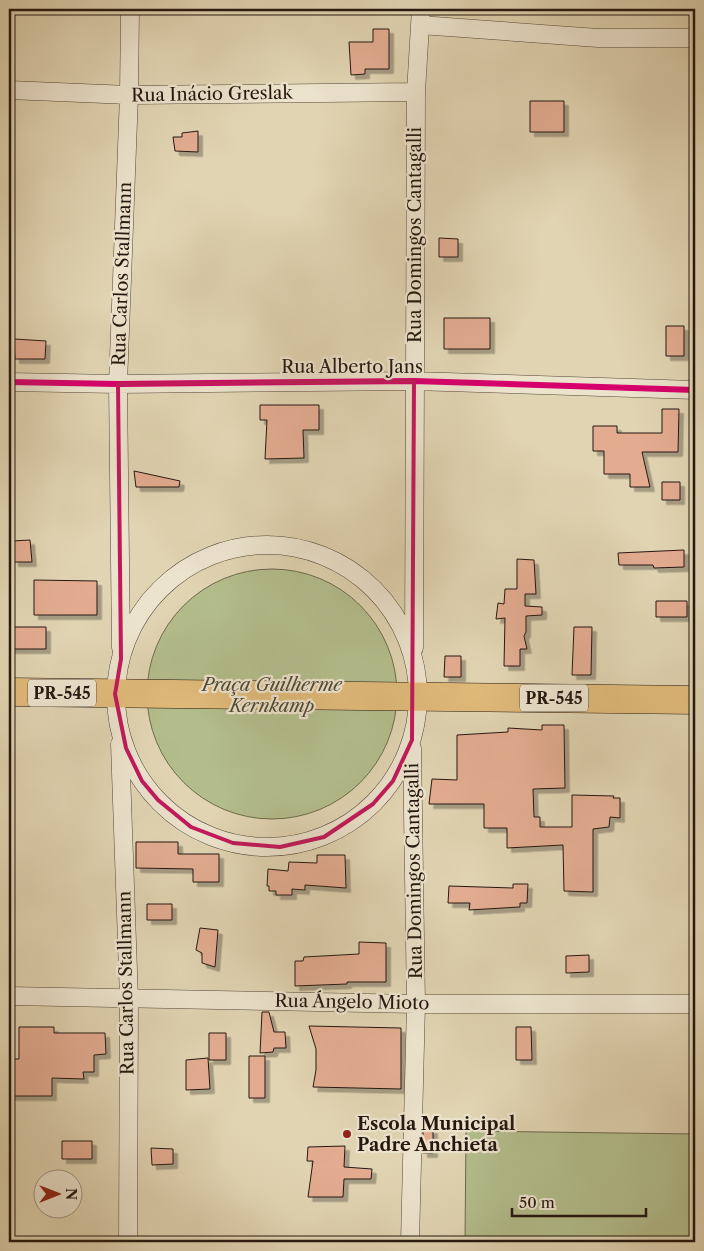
<svg xmlns="http://www.w3.org/2000/svg" width="704" height="1251" font-family="'Libre Caslon Text',serif">
  <style>
    .green { fill: #b3bd8c; stroke: #6c6a4e }
    .building { fill: #e3ac91; stroke: #261811; filter: url(#shadow) }
    .lines { fill: none; stroke-linecap: round; stroke-linejoin: round }
    .minor-casing { stroke: #554739; stroke-width: 19 }
    .trunk-casing { stroke: #261811; stroke-width: 29 }
    .minor { stroke: #ece3cd; stroke-width: 18 }
    .trunk { stroke: #e0ba79; stroke-width: 28 }
    .cycleway-casing { stroke: #ece3cd; stroke-width: 9 }
    .cycleway { stroke: #d6006c; stroke-width: 6 }
    .marked { fill: none; stroke: #c2185b; stroke-width: 4; stroke-linejoin: round }
    .poi-dot { fill: #8f2418; stroke: #ece3cd; stroke-width: 2 }
    .labels { text-anchor: middle; dominant-baseline: central; stroke-width: 4.5; stroke-linejoin: round; paint-order: stroke }
    .shield { fill: #ece3cd; stroke: #615549; stroke-width: 1 }
    .shield-label { font-size: 16px; font-weight: bold; fill: #261811 }
    .street-label { font-size: 18px; fill: #261811; stroke: #ece3cd }
    .park-label { font-size: 18px; font-style: italic; fill: #504a36; stroke: #ece3cd }
    .poi-label { font-size: 18px; font-weight: bold; fill: #261811; stroke: #ece3cd; text-anchor: start }
  </style>
  <defs>
    <filter id="shadow"><feDropShadow dx="4.5" dy="4.5" stdDeviation="0" flood-color="#0004"/></filter>
  </defs>
  <rect width="100%" height="100%" fill="#e1d4b2"/>
  <filter id="stains"><feTurbulence type="fractalNoise" baseFrequency=".004" numOctaves="4"/><feColorMatrix values="0 0 0 0 .2 0 0 0 0 .09 0 0 0 0 .02 0 0 0 .5 -.17"/></filter>
  <radialGradient id="worn" r=".72"><stop offset=".6" stop-color="#630" stop-opacity="0"/><stop offset="1" stop-color="#630" stop-opacity=".3"/></radialGradient>
  <path class="green" d="M147 694a125 125 0 1 1 250 0a125 125 0 1 1-250 0Z
    M 466,1131 L 695,1134 L 695,1242 L 465,1242 Z"/>
  <path class="building" d="M 373,29 L 389,29 L 389,69 L 365,69 L 365,74 L 351,75 L 349,42 L 373,42 Z
    M 530,101 L 564,101 L 564,132 L 530,132 Z
    M 198,131 L 198,152 L 175,151 L 173,137 L 182,137 L 182,133 Z
    M 439,238 L 458,239 L 458,257 L 439,257 Z
    M 444,318 L 490,318 L 490,349 L 444,349 Z
    M 666,326 L 684,326 L 684,356 L 666,356 Z
    M 14,339 L 46,341 L 45,359 L 15,359 Z
    M 260,405 L 319,405 L 319,430 L 303,430 L 304,458 L 265,459 L 267,420 L 260,420 Z
    M 662,409 L 679,409 L 678,452 L 642,452 L 650,487 L 630,487 L 630,474 L 604,474 L 604,451 L 593,451 L 593,426 L 617,426 L 617,433 L 662,433 Z
    M 134,471 L 180,481 L 179,487 L 136,487 Z
    M 662,482 L 680,482 L 680,500 L 662,500 Z
    M 30,540 L 32,562 L 14,562 L 12,541 Z
    M 684,550 L 684,567 L 654,568 L 653,565 L 619,565 L 618,553 Z
    M 517,559 L 534,560 L 536,594 L 525,594 L 525,606 L 542,607 L 542,615 L 526,616 L 526,632 L 524,636 L 527,649 L 520,649 L 520,666 L 504,666 L 505,618 L 496,619 L 498,603 L 504,604 L 505,589 L 517,589 Z
    M 34,580 L 97,581 L 97,615 L 34,615 Z
    M 656,601 L 687,601 L 687,617 L 656,617 Z
    M 9,627 L 46,627 L 46,649 L 9,649 Z
    M 574,627 L 592,627 L 591,675 L 572,675 Z
    M 445,656 L 461,656 L 461,677 L 444,677 Z
    M 542,725 L 564,725 L 565,788 L 533,789 L 534,817 L 540,817 L 540,827 L 572,827 L 572,795 L 614,796 L 613,798 L 620,798 L 620,818 L 610,817 L 609,827 L 593,829 L 593,892 L 564,891 L 563,845 L 507,848 L 507,828 L 484,828 L 484,804 L 429,804 L 432,779 L 457,780 L 457,735 L 508,732 L 508,728 L 542,730 Z
    M 136,842 L 178,842 L 178,854 L 219,854 L 219,882 L 193,882 L 193,869 L 136,868 Z
    M 317,855 L 345,855 L 346,888 L 305,885 L 305,890 L 292,889 L 292,895 L 276,895 L 276,891 L 269,891 L 269,886 L 267,886 L 268,869 L 288,871 L 289,862 L 317,863 Z
    M 513,884 L 528,884 L 527,903 L 520,903 L 520,907 L 469,910 L 470,903 L 448,903 L 449,886 L 513,888 Z
    M 147,904 L 172,904 L 172,920 L 147,920 Z
    M 200,928 L 218,930 L 215,967 L 202,963 L 202,953 L 196,950 Z
    M 359,942 L 386,943 L 386,982 L 347,982 L 347,984 L 295,986 L 295,961 L 303,961 L 304,957 L 359,954 Z
    M 589,955 L 589,972 L 566,973 L 566,956 Z
    M 262,1012 L 269,1012 L 274,1032 L 285,1032 L 286,1048 L 274,1048 L 273,1052 L 260,1053 Z
    M 309,1026 L 401,1028 L 401,1089 L 313,1087 L 316,1070 L 316,1049 Z
    M 19,1027 L 54,1027 L 54,1033 L 105,1033 L 106,1054 L 94,1055 L 94,1072 L 83,1072 L 84,1079 L 52,1078 L 52,1096 L 9,1096 L 9,1059 L 19,1059 Z
    M 516,1027 L 531,1027 L 532,1060 L 516,1060 Z
    M 209,1033 L 226,1033 L 226,1060 L 209,1060 Z
    M 249,1056 L 265,1056 L 265,1098 L 249,1098 Z
    M 208,1058 L 210,1089 L 186,1090 L 186,1060 Z
    M 423,1129 L 433,1129 L 433,1153 L 423,1153 Z
    M 62,1141 L 92,1141 L 92,1159 L 62,1159 Z
    M 345,1146 L 344,1167 L 372,1169 L 371,1179 L 344,1179 L 343,1197 L 308,1197 L 313,1161 L 307,1161 L 308,1147 Z
    M 151,1148 L 173,1149 L 173,1164 L 152,1165 Z"/>
  <g class="lines">
    <defs>
      <path id="minor" d="M 420,25 L 598,38 L 695,38
        M 9,90 L 129,95 L 416,92
        M 9,382 L 118,384 L 414,381 L 695,390
        M116 696a151 151 0 1 1 302 0a151 151 0 1 1-302 0Z
        M 121,648 L 118,384 L 129,95 L 130,9
        M 414,648 L 416,92 L 421,9
        M 120,744 L 129,999 L 128,1242
        M 9,996 L 416,1004 L 695,1004
        M 410,1242 L 416,1004 L 412,748"/>
      <path id="trunk" d="M 9,692 L 695,700"/>
    </defs>
    <use href="#minor" class="minor-casing"/>
    <use href="#trunk" class="trunk-casing"/>
    <use href="#minor" class="minor"/>
    <use href="#trunk" class="trunk"/>
    <defs>
      <path id="cycleway" d="M 9,382 L 118,384 L 414,381 L 695,390"/>
    </defs>
    <use href="#cycleway" class="cycleway-casing"/>
    <use href="#cycleway" class="cycleway"/>
  </g>
  <path class="marked" d="M 414,381 L 412,740 L 393,781 L 373,804 L 324,837 L 280,847 L 233,843 L 191,827 L 158,800 L 142,781 L 126,748 L 115,694 L 121,659 L 118,384 Z"/>
  <circle class="poi-dot" cx="347" cy="1134" r="5"/>
  <g class="labels">
    <g class="shield">
      <rect x="28" y="679.5" width="68" height="27" rx="4"/>
      <rect x="520" y="684.5" width="68" height="27" rx="4"/>
    </g>
    <g class="shield-label">
      <text x="62" y="693">PR-545</text>
      <text x="554" y="698">PR-545</text>
    </g>
    <g class="street-label">
      <text transform="translate(212 94) rotate(-1)">Rua Inácio Greslak</text>
      <text transform="translate(415 235) rotate(-90)">Rua Domingos Cantagalli</text>
      <text transform="translate(122 274) rotate(-88)">Rua Carlos Stallmann</text>
      <text x="352" y="367">Rua Alberto Jans</text>
      <text transform="translate(414 871) rotate(-91)">Rua Domingos Cantagalli</text>
      <text transform="translate(126 983) rotate(-91)">Rua Carlos Stallmann</text>
      <text transform="translate(352 1002) rotate(1)">Rua Ángelo Mioto</text>
    </g>
    <g class="park-label">
      <text x="272" y="685">Praça Guilherme<tspan x="272" dy="21">Kernkamp</tspan></text>
    </g>
    <g class="poi-label">
      <text x="357" y="1124">Escola Municipal<tspan x="357" dy="21">Padre Anchieta</tspan></text>
    </g>
  </g>
  <rect width="704" height="1251" fill="none" stroke="#e1d4b2" stroke-width="30"/>
  <rect x="10" y="10" width="684" height="1231" fill="none" stroke="#261811" stroke-width="2.5"/>
  <rect x="15" y="15" width="674" height="1221" fill="none" stroke="#261811"/>
  <g transform="translate(58 1194) rotate(90)"><circle r="24" fill="#ece3cd" stroke="#9d9282"/>
  <path d="M0-4L9 19L0 12L-9 19Z" fill="#8f2418"/>
  <text y="-8" font-size="14" font-weight="bold" text-anchor="middle" fill="#261811">N</text>
  </g>
  <path d="M512 1208v8h134v-8" fill="none" stroke="#261811" stroke-width="2.5"/>
  <text x="519" y="1208" font-size="15" fill="#261811" stroke="#ece3cd" stroke-width="4" paint-order="stroke">50 m</text>
  <rect width="100%" height="100%" filter="url(#stains)"/>
  <rect width="100%" height="100%" fill="url(#worn)"/>
</svg>
